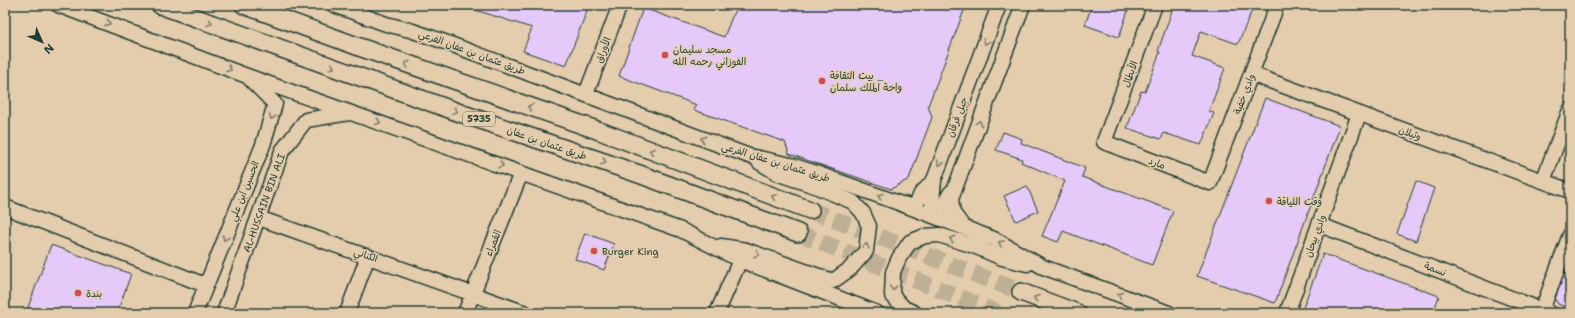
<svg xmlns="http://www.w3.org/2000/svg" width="1575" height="318" font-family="'Shantell Sans','Playpen Sans Arabic',sans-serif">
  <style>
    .building { fill: #e5caf9; stroke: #1f3d34 }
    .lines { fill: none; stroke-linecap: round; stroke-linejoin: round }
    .major-tunnel { stroke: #bdb095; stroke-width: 17; stroke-dasharray: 17 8; stroke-linecap: butt }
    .minor-casing { stroke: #1f3d34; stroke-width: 17 }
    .major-casing { stroke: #1f3d34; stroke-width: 20 }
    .minor { stroke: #e4cdad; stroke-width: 14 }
    .major { stroke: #e4cdad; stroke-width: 17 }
    .oneway { stroke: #787e6a }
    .poi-dot { fill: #d1495b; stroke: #e4cdad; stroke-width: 1.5 }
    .labels { text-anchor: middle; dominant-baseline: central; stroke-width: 3; stroke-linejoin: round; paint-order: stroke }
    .shield { fill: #e4cdad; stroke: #5a6858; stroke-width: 1 }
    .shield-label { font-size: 9px; font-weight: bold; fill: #1f3d34 }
    .poi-label { font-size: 10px; fill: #1f3d34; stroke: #e4cdad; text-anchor: start }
    .street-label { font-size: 10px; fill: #1f3d34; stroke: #e4cdad }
  </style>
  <rect width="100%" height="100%" fill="#e4cdad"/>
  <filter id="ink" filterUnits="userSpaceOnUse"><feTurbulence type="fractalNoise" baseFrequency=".025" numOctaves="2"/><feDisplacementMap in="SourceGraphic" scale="8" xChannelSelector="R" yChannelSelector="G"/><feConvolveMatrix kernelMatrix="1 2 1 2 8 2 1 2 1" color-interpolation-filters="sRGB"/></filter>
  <g filter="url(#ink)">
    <path class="building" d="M 467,5 L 589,5 L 566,66 L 523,51 L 532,28 L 466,7 Z
      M 740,5 L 966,5 L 928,106 L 932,117 L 909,179 L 891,189 L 789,154 L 785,142 L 694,110 L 697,105 L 619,76 L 643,8 L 724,37 L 732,17 Z
      M 1092,5 L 1130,5 L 1119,37 L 1085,25 Z
      M 1174,5 L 1239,5 L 1252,10 L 1238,44 L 1201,31 L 1192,56 L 1225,68 L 1209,111 L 1214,113 L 1201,145 L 1164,133 L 1161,139 L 1127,128 L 1141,91 L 1145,92 L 1160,52 L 1158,51 Z
      M 1265,98 L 1340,126 L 1275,303 L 1197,276 Z
      M 1003,132 L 1022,139 L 1021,143 L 1085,168 L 1082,177 L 1173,211 L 1152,265 L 1063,231 L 1058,242 L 1042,236 L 1065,181 L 1021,162 L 1022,159 L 996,150 Z
      M 1416,181 L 1434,188 L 1416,241 L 1397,234 Z
      M 1027,186 L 1038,211 L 1016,221 L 1004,196 Z
      M 585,233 L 614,244 L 604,270 L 575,259 Z
      M 51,245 L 131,274 L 117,313 L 26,313 Z
      M 1323,254 L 1439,296 L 1433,313 L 1301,313 Z
      M 1570,259 L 1570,309 L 1558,304 L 1555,299 Z"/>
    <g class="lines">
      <path class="major-tunnel" d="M 810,210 L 1021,292
        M 798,233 L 998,313"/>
      <defs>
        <path id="minor" d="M 58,5 L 247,76 L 681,230 L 740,260 L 877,313
          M 334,5 L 386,24 L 410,30 L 442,41 L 749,156 L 791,165 L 816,173 L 896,202 L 994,239 L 1043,267 L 1169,313
          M 1155,5 L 1104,142 L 1210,183 L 1277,5
          M 1251,74 L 1570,191
          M 586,94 L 620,5
          M 934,180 L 932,203 L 942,207 L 951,192
          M 1543,181 L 1570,110
          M 903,204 L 915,207 L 921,194 L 934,180 L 999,5
          M 5,207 L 205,285
          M 259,218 L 526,313
          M 1320,225 L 1550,313
          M 964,228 L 953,213 L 951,199 L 1023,5
          M 721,246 L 746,250 L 833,281 L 850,269 L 866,251 L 869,226 L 863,213 L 853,202 L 815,186 L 779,174 L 759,162
          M 1542,310 L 1570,235
          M 195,313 L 263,145 L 275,104 L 250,79
          M 224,313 L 282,151 L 306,120 L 349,113
          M 347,313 L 368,256
          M 465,313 L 521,173
          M 717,313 L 740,260
          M 915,313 L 904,308 L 892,295 L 893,272 L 899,258 L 910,242 L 925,236 L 939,235 L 974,246 L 1002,258 L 1027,264
          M 1287,313 L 1359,114"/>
        <path id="major" d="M 160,5 L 463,114 L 639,174 L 798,233
          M 244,5 L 365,49 L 597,130 L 810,210
          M 1021,292 L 1077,313"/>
      </defs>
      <use href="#minor" class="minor-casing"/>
      <use href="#major" class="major-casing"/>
      <use href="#minor" class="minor"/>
      <use href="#major" class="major"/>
    </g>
    <defs><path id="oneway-chevron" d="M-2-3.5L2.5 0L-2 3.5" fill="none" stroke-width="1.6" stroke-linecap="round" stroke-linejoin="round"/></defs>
    <g class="oneway">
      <use href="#oneway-chevron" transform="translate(108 23) rotate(20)"/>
      <use href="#oneway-chevron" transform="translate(210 23) rotate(20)"/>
      <use href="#oneway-chevron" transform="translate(986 42) rotate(111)"/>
      <use href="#oneway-chevron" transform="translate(407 64) rotate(-161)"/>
      <use href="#oneway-chevron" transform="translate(332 67) rotate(20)"/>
      <use href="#oneway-chevron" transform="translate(229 69) rotate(22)"/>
      <use href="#oneway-chevron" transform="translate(530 107) rotate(-161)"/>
      <use href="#oneway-chevron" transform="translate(455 111) rotate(20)"/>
      <use href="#oneway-chevron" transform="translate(272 117) rotate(107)"/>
      <use href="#oneway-chevron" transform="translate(378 122) rotate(19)"/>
      <use href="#oneway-chevron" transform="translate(979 123) rotate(-70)"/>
      <use href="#oneway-chevron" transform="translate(703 139) rotate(-159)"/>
      <use href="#oneway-chevron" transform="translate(652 151) rotate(-159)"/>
      <use href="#oneway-chevron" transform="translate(604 162) rotate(19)"/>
      <use href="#oneway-chevron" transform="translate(940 163) rotate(111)"/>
      <use href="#oneway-chevron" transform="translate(501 165) rotate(19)"/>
      <use href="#oneway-chevron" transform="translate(880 196) rotate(-160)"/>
      <use href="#oneway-chevron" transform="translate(774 197) rotate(-159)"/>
      <use href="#oneway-chevron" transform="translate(225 238) rotate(112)"/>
      <use href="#oneway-chevron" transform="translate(952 239) rotate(-163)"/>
      <use href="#oneway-chevron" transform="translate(1001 243) rotate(-150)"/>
      <use href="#oneway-chevron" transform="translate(866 246) rotate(-76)"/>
      <use href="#oneway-chevron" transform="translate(757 254) rotate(19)"/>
      <use href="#oneway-chevron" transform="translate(893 288) rotate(92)"/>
      <use href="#oneway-chevron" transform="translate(1120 295) rotate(-160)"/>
      <use href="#oneway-chevron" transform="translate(1036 298) rotate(-160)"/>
    </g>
  </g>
  <g class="poi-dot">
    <circle cx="665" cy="55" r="4"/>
    <circle cx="822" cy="81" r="4"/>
    <circle cx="1269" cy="201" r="4"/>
    <circle cx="594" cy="251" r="4"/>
    <circle cx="78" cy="293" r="4"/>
  </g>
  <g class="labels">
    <rect class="shield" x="463" y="112" width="32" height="14" rx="3"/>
    <g class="shield-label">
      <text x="479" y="119">5735</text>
    </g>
    <g class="poi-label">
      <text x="673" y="49">مسجد سليمان<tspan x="673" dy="12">الفوزاني رحمه الله</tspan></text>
      <text x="830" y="75">بيت الثقافة _<tspan x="830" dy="12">واحة الملك سلمان</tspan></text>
      <text x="1277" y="201">وقت اللياقة</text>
      <text x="602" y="251">Burger King</text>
      <text x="86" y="293">بندة</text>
    </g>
    <g class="street-label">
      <text transform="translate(603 50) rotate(-69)">الأوراق</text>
      <text transform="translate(472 52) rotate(20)">طريق عثمان بن عفان الفرعي</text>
      <text transform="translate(1130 74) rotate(-70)">الأبطال</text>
      <text transform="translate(1244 94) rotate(-69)">وادي خفية</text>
      <text transform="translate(957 117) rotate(-69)">جبل فرقان</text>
      <text transform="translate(1410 133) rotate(20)">وثيلان</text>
      <text transform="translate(547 143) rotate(19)">طريق عثمان بن عفان</text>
      <text transform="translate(776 162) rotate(17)">طريق عثمان بن عفان الفرعي</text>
      <text transform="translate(1157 163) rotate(21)">مارد</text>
      <text transform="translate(244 191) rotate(-68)">الحسين ابن علي</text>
      <text transform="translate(264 203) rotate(-70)">AL-HUSSAIN BIN ALI</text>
      <text transform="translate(1315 236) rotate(-70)">وادي بيحان</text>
      <text transform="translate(493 243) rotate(-68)">القمراء</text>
      <text transform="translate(366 255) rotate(19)">الكناني</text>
      <text transform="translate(1435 269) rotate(21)">نسمة</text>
    </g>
  </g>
  <rect width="1575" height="318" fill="none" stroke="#e4cdad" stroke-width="20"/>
  <rect x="10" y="10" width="1555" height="298" fill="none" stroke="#1f3d34" stroke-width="1.5" filter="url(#ink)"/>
  <g transform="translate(42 42) rotate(135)" stroke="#e4cdad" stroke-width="3" paint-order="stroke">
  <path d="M0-3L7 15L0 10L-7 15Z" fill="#1f3d34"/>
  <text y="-6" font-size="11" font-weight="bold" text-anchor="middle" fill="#1f3d34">N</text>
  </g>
</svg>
